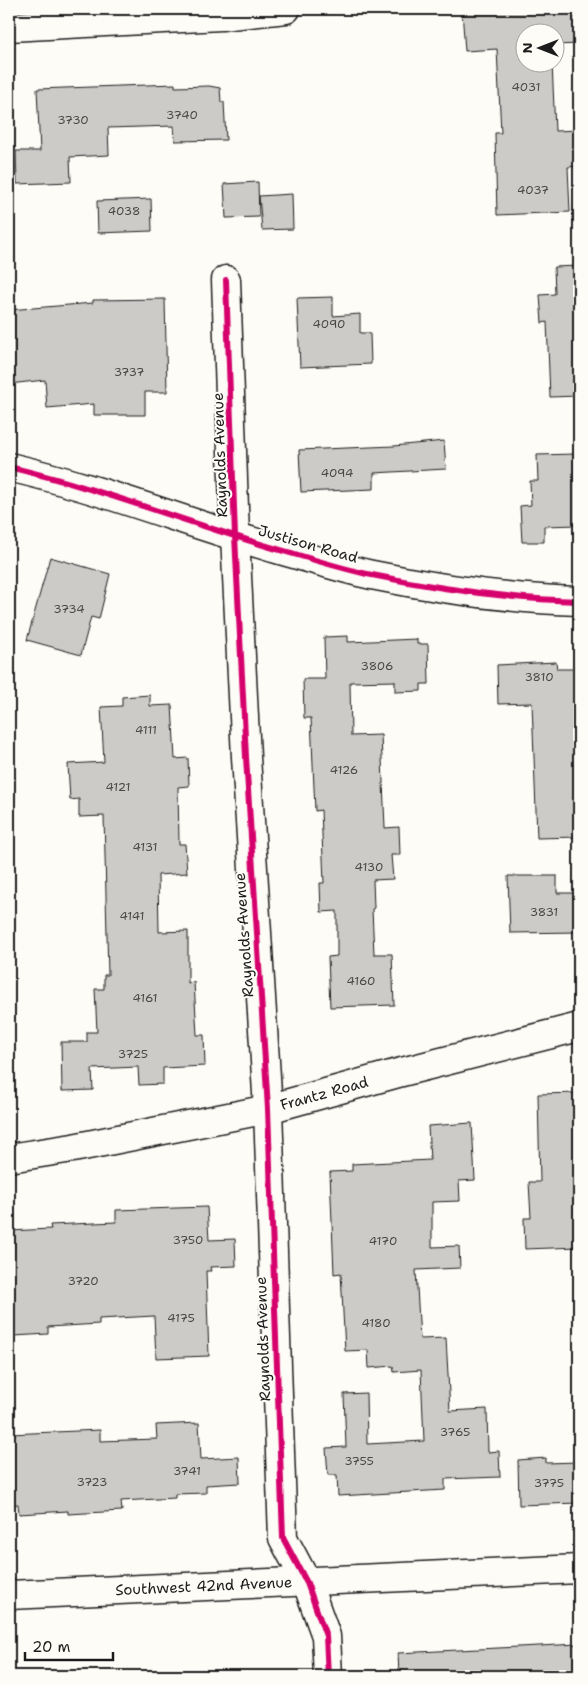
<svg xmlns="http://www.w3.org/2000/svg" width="588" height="1685" font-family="'Shantell Sans',sans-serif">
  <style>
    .building { fill: #cccbc8; stroke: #1c1c1c }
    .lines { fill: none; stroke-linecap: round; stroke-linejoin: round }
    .minor-casing { stroke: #1c1c1c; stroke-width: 31 }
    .secondary-casing { stroke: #1c1c1c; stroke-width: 31 }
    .minor { stroke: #fdfcf7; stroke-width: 28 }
    .secondary { stroke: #fdfcf7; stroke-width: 28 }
    .cycleway-casing { stroke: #fdfcf7; stroke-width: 9 }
    .cycleway { stroke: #d6006c; stroke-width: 6 }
    .labels { text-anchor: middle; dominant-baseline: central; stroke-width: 4; stroke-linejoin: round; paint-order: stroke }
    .number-label { font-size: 12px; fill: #484847 }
    .street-label { font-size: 15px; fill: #1c1c1c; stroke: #fdfcf7 }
  </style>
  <rect width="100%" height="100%" fill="#fdfcf7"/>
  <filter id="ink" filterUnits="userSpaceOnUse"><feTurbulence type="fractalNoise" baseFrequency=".02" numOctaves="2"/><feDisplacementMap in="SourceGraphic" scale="10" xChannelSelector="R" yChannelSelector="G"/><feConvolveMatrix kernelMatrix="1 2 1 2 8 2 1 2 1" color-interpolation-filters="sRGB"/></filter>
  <g filter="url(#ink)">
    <path class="building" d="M 500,9 L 579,9 L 579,44 L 556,45 L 556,32 L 526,32 L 526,62 L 552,62 L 555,131 L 579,130 L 579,166 L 568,167 L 570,212 L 497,215 L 495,133 L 501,133 L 497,49 L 465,51 L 462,11 Z
      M 175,84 L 175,87 L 209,86 L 220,88 L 221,102 L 224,102 L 226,140 L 175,141 L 174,126 L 108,128 L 109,155 L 70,157 L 71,182 L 17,184 L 16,151 L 40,151 L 37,89 Z
      M 258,182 L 259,217 L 226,218 L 224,184 Z
      M 292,194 L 293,229 L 262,230 L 259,196 Z
      M 151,199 L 152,231 L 98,233 L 97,201 Z
      M 579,266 L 579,396 L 550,397 L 547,322 L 542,323 L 540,295 L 555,294 L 554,267 Z
      M 333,297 L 333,316 L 360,314 L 360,333 L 370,333 L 371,364 L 300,367 L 297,298 Z
      M 165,299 L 167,392 L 145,392 L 145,415 L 94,415 L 94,404 L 47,408 L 45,380 L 9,384 L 9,310 L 93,303 L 93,300 Z
      M 444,441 L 446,469 L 374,473 L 374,489 L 301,492 L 299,450 L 394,446 Z
      M 575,454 L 575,460 L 579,460 L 579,525 L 544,526 L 544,542 L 522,542 L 520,506 L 531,505 L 530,481 L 538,481 L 537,455 Z
      M 50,557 L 110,574 L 99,619 L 91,617 L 81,655 L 27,640 Z
      M 348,636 L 348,642 L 417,639 L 417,644 L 428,644 L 429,684 L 421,684 L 421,691 L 395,692 L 395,681 L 350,682 L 351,736 L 381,735 L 385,828 L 399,827 L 400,855 L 391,855 L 393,879 L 373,880 L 374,908 L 372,909 L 374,954 L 392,954 L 394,1005 L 330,1007 L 328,957 L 337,956 L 337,911 L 321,912 L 320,883 L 324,883 L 321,810 L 315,811 L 311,718 L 304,718 L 303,679 L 325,679 L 324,637 Z
      M 556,662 L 557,669 L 579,669 L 579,837 L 537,838 L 532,703 L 498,704 L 497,665 Z
      M 150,695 L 150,706 L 172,705 L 175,759 L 188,758 L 189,786 L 178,787 L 179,844 L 185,844 L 187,873 L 158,875 L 159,932 L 188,931 L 188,983 L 194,982 L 197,1035 L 204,1035 L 205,1066 L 163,1068 L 163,1084 L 139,1085 L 138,1067 L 92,1069 L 93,1090 L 62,1091 L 61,1042 L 87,1042 L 87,1032 L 97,1032 L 95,989 L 104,989 L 104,975 L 108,975 L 104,816 L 79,817 L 79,799 L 70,800 L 68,764 L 104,762 L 101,707 L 122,706 L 122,697 Z
      M 508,876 L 557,876 L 557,893 L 579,893 L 579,932 L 510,933 Z
      M 579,1093 L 579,1247 L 525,1249 L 524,1218 L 531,1218 L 529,1182 L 540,1182 L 538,1094 Z
      M 472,1123 L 475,1180 L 459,1181 L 460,1201 L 432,1202 L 432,1247 L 459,1246 L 460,1268 L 416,1270 L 420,1339 L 446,1338 L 450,1411 L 487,1409 L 488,1452 L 499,1451 L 500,1477 L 445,1479 L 445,1490 L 338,1496 L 337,1475 L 328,1475 L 326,1448 L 346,1447 L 344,1394 L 366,1393 L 367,1444 L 424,1441 L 421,1370 L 394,1372 L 393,1366 L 369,1368 L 368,1350 L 345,1351 L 341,1273 L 334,1274 L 330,1172 L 352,1171 L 352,1164 L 430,1160 L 428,1126 Z
      M 207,1207 L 209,1240 L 235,1239 L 236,1266 L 210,1267 L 211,1271 L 206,1271 L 209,1356 L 156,1358 L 154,1316 L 99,1319 L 99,1324 L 48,1327 L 48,1334 L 14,1336 L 14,1330 L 9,1330 L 9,1231 L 51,1229 L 50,1225 L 116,1222 L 116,1210 Z
      M 199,1423 L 201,1459 L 239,1457 L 240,1483 L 206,1485 L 206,1493 L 175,1494 L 175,1498 L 121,1501 L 122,1511 L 68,1514 L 68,1511 L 19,1514 L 18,1504 L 9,1505 L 9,1434 L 100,1430 L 100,1441 L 157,1439 L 156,1425 Z
      M 546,1458 L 546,1463 L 579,1462 L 579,1503 L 519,1505 L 518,1460 Z
      M 579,1644 L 579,1676 L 399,1676 L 398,1653 Z"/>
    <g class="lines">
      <defs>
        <g id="minor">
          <path d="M 9,27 L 221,16 L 286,9"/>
          <path d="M 226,280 L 235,536 L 246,757 L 268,1109 L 283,1538 L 307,1583 L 326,1636 L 328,1676"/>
          <path d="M 9,467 C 100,488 187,523 277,549 C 309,558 340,568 372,575 C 440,589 510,599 579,601"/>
          <path id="s1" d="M 9,1158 L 73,1148 L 268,1109 L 398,1073 L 579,1027"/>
        </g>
        <g id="secondary">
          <path id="s2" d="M 9,1595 L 579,1569"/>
        </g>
      </defs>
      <use href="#minor" class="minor-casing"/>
      <use href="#secondary" class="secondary-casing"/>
      <use href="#minor" class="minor"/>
      <use href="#secondary" class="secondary"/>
      <defs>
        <path id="cycleway" d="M 226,280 L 235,536 L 246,757 L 268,1109 L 283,1538 L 307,1583 L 326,1636 L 328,1676
          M 9,467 C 100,488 187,523 277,549 C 309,558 340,568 372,575 C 440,589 510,599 579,601"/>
      </defs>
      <use href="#cycleway" class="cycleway-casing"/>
      <use href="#cycleway" class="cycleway"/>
    </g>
  </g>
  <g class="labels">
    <g class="number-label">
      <text x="526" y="87">4031</text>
      <text x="182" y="115">3740</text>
      <text x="73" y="120">3730</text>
      <text x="533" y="190">4037</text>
      <text x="124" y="211">4038</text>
      <text x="329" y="324">4090</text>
      <text x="129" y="372">3737</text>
      <text x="337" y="473">4094</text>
      <text x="69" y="609">3734</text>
      <text x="377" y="666">3806</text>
      <text x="539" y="677">3810</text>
      <text x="146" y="730">4111</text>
      <text x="344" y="770">4126</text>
      <text x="118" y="787">4121</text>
      <text x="145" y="847">4131</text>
      <text x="369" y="867">4130</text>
      <text x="544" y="912">3831</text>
      <text x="132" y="916">4141</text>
      <text x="361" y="981">4160</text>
      <text x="145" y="998">4161</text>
      <text x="133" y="1054">3725</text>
      <text x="188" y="1240">3750</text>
      <text x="383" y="1241">4170</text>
      <text x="83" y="1281">3720</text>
      <text x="181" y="1318">4175</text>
      <text x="376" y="1323">4180</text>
      <text x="455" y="1432">3765</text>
      <text x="359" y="1461">3755</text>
      <text x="187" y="1471">3741</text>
      <text x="92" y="1482">3723</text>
      <text x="549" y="1483">3775</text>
    </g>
    <g class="street-label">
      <text transform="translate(220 455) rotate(-92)">Raynolds Avenue</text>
      <text transform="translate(308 544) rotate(16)">Justison Road</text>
      <text transform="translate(244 935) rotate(-94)">Raynolds Avenue</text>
      <text stroke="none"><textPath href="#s1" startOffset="322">Frantz Road</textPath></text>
      <text transform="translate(263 1339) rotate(-92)">Raynolds Avenue</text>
      <text stroke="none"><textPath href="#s2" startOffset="195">Southwest 42nd Avenue</textPath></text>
    </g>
  </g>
  <rect width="588" height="1685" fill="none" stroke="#fdfcf7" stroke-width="30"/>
  <rect x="15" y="15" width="558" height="1655" fill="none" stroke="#1c1c1c" stroke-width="2" filter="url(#ink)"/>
  <g transform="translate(540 48) rotate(270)"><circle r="24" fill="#fdfcf7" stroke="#a3a29f"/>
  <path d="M0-4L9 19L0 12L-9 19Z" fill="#1c1c1c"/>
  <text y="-8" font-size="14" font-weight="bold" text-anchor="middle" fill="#1c1c1c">N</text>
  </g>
  <path d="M25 1652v8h88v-8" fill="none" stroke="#1c1c1c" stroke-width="2.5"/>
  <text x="32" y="1652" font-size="15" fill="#1c1c1c" stroke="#fdfcf7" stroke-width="4" paint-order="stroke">20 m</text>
</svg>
